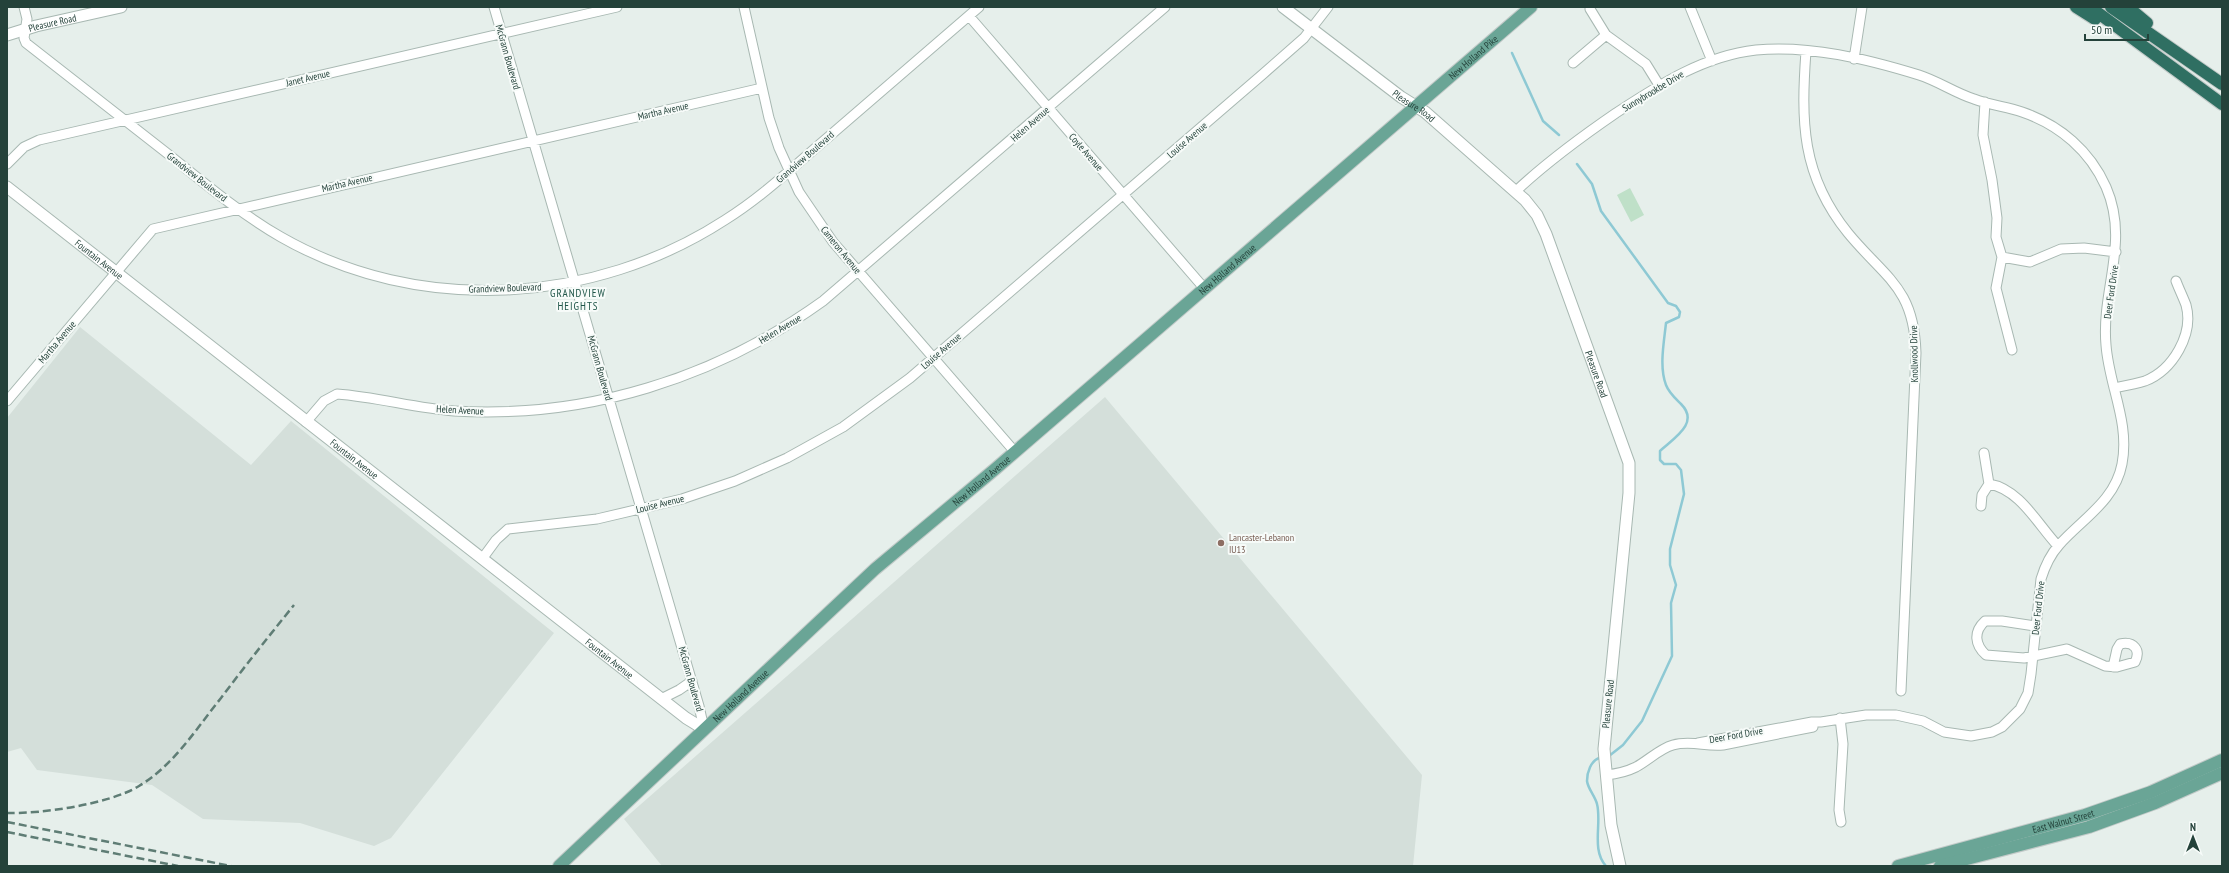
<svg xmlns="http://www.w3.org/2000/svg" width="2229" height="873" font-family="'PT Sans Narrow',sans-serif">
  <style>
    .built { fill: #d4dfda }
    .green { fill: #bfe0c8 }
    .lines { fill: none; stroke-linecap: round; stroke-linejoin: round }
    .stream { stroke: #8ec9d4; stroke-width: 2.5 }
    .minor-casing { stroke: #a8b8b2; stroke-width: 11 }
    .tertiary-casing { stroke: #a8b8b2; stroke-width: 13 }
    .primary-casing { stroke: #c2cac8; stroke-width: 14 }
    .motorway-casing { stroke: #c2cac8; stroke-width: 14 }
    .minor { stroke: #fff; stroke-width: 9 }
    .tertiary { stroke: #fff; stroke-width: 11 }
    .primary { stroke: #6aa596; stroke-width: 12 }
    .motorway { stroke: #2f6f62; stroke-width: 12 }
    .rail { stroke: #5f7d75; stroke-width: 2.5; stroke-dasharray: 8 4; stroke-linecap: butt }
    .education-dot { fill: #8d6e63; stroke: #f7fbf9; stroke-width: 1.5 }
    .labels { text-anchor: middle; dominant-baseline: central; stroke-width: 4; stroke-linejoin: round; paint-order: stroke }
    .street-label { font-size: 10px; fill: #24423a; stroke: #f7fbf9 }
    .education-label { font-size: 10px; fill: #785e54; stroke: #f7fbf9; text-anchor: start }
    .neighbourhood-label { font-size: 11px; letter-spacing: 1px; fill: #1f5548; stroke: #f7fbf9 }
  </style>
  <rect width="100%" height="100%" fill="#e6efeb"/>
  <path class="built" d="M 80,327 L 251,465 L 291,421 L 554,633 L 391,838 L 374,846 L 300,823 L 203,819 L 152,785 L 37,770 L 21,748 L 7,752 L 7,418 Z
    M 1105,397 L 1422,775 L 1413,866 L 662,866 L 624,819 Z"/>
  <path class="green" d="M 1630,188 L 1644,215 L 1631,222 L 1617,195 Z"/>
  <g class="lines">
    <path class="stream" d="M 1512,53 L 1543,121 L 1559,135
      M 1577,164 L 1592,184 L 1601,211 L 1668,303 L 1676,306 L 1680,312 L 1679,317 L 1666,323 C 1664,342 1659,367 1666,385 C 1669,393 1676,399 1681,404 C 1700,423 1674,438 1660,451 L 1660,460 L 1664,464 L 1676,464 L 1681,470 L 1684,494 L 1670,549 L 1670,565 L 1676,585 L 1671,603 L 1672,656 L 1642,721 L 1623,745 L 1609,756
      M 1599,758 C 1591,761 1587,772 1587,781 C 1588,789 1595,796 1597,804 C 1602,823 1591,850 1606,866"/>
    <defs>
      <path id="minor" d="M 24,7 L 27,19 L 24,38 L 26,43 C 73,80 121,117 168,154 C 204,183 241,214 281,237 C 419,316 594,305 725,220 C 762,197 793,167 826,139 C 877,95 928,51 979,7
        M 494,7 L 699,706 L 704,729
        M 744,7 L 769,118 L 779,148 L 799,192 L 833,242 L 1015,452
        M 1690,7 L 1712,61
        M 1590,9 L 1606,35 L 1646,64 L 1659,85
        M 969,16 L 1204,288
        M 1806,51 C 1801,121 1801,175 1848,233 C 1885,278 1914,287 1916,353 L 1901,691
        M 1854,59 L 1862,7
        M 1573,63 L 1606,35
        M 1985,102 L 1983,135 L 1992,180 L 1997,218 L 1996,237 L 2002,257 L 1996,288 L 2012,350
        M 7,164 L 24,147 L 39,140 L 617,7
        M 1516,191 C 1548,161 1581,137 1616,113 C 1659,85 1703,56 1756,50 C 1810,45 1867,59 1919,75 C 1938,81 1955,93 1974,99 C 1990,105 2007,107 2022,112 C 2060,125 2090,151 2106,187 C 2130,242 2101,290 2106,345 C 2109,386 2130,422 2122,464 C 2115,501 2082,519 2059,545 C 2050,555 2045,566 2041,579 L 2031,674 L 2028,693 L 2020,709 L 2002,727 L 1992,732 L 1971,736 L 1944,732 L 1923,721 L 1896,715 L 1866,715 L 1821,722 L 1812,722 L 1698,743
        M 2002,257 L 2030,262 L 2061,249 L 2084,248 L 2116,252
        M 2114,388 C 2124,386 2135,384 2145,381 C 2173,370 2194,334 2186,305 C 2183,297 2179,289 2176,281
        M 7,401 L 153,229 L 762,88
        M 306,422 L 324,401 L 337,394 C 377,397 415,408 454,411 C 586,419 716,378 823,301 L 1165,7
        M 1984,453 L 1989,484 C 2020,489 2038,525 2058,546
        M 1981,506 L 1982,495 L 1989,484
        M 482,559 L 496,540 L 508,529 L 597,519 L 682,499 L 735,481 L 787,458 L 843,427 L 910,378 L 1263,74 L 1304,38 L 1328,7
        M 2035,626 L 2002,621 L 1985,621 C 1973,632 1975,645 1986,655 L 2024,658 L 2067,649 L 2105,666 L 2117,667 L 2135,662 C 2141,650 2134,641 2120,644 L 2117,649 L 2113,667
        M 661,699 L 679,690 L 692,681
        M 1840,718 L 1843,744 L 1839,810 L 1841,822
        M 1606,775 C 1616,774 1626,772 1636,767 C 1649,760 1659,749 1673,745 C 1691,740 1706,747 1723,745 L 1813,727"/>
      <g id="tertiary">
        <path id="s1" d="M 1283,7 L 1401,97 L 1425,112 L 1525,200 L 1537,215 L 1546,234 L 1629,463 L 1629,493 L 1604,749 L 1611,825 L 1620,866"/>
        <path id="s2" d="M 7,35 L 36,26 L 121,7"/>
        <path id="s3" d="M 7,187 L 686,718 L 704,729"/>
      </g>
      <g id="primary">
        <path id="s4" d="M 559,866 L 875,569 L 994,470 L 1531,7"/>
        <path id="s5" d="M 1898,866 L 2085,815 L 2151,792 L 2222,760"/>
        <path d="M 1940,866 L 2089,827 L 2155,803 L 2222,773"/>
      </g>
      <path id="motorway" d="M 2076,7 L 2095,19
        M 2090,7 L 2222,104
        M 2111,7 L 2222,84
        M 2128,7 L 2147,23"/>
    </defs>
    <use href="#minor" class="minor-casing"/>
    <use href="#tertiary" class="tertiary-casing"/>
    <use href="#primary" class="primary-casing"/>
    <use href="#motorway" class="motorway-casing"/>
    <use href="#minor" class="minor"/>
    <use href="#tertiary" class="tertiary"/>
    <use href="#primary" class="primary"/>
    <use href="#motorway" class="motorway"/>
    <path class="rail" d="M 7,813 C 41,814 110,804 139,786 C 174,765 196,729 221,698 C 245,666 269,636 294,605
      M 7,822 L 231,866
      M 7,832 L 178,866"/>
  </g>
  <circle class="education-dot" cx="1221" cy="543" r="4"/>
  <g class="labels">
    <g class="street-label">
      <text stroke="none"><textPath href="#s2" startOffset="47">Pleasure Road</textPath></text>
      <text transform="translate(508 57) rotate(74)">McGrann Boulevard</text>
      <text stroke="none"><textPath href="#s4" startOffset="1221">New Holland Pike</textPath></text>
      <text transform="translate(308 78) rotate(-13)">Janet Avenue</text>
      <text transform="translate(1653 91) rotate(-31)">Sunnybrookbe Drive</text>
      <text stroke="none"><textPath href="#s1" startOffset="164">Pleasure Road</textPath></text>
      <text transform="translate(663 111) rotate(-13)">Martha Avenue</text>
      <text transform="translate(1030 124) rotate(-41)">Helen Avenue</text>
      <text transform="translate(1187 140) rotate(-41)">Louise Avenue</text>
      <text transform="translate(1086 152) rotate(49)">Coyle Avenue</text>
      <text transform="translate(805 157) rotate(-41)">Grandview Boulevard</text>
      <text transform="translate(197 177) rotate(38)">Grandview Boulevard</text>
      <text transform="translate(347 183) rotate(-13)">Martha Avenue</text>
      <text transform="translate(841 250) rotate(51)">Cameron Avenue</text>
      <text stroke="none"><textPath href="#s3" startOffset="117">Fountain Avenue</textPath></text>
      <text stroke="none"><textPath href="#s4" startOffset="896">New Holland Avenue</textPath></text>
      <text transform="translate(505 288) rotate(-2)">Grandview Boulevard</text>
      <text transform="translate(2111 292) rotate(-82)">Deer Ford Drive</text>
      <text transform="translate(780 329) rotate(-31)">Helen Avenue</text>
      <text transform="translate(57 342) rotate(-50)">Martha Avenue</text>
      <text transform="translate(941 351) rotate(-41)">Louise Avenue</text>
      <text transform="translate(1914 354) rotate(-91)">Knollwood Drive</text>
      <text transform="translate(600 368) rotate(74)">McGrann Boulevard</text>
      <text stroke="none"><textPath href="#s1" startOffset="499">Pleasure Road</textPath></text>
      <text transform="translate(460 410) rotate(3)">Helen Avenue</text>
      <text stroke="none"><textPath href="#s3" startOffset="441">Fountain Avenue</textPath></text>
      <text stroke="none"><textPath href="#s4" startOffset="572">New Holland Avenue</textPath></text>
      <text transform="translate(660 504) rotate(-14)">Louise Avenue</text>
      <text transform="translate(2038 608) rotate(-84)">Deer Ford Drive</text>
      <text stroke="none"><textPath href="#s3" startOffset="765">Fountain Avenue</textPath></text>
      <text transform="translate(691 679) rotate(74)">McGrann Boulevard</text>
      <text stroke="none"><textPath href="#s4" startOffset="249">New Holland Avenue</textPath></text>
      <text transform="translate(1608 704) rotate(-84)">Pleasure Road</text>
      <text transform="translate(1736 735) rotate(-10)">Deer Ford Drive</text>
      <text stroke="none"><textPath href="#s5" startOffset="171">East Walnut Street</textPath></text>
    </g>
    <g class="education-label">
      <text x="1229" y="537">Lancaster-Lebanon<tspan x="1229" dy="12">IU13</tspan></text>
    </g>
    <g class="neighbourhood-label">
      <text x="578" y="293">GRANDVIEW<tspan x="578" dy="13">HEIGHTS</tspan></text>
    </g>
  </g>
  <rect width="2229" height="873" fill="none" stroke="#24423a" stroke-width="16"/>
  <g transform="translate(2193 837)" stroke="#f7fbf9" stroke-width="3" paint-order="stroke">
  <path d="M0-3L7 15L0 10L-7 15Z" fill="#24423a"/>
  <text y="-6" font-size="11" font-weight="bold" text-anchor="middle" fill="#24423a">N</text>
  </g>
  <path d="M2085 34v6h63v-6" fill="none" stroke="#24423a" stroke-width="2"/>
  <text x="2091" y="34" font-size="12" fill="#24423a" stroke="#f7fbf9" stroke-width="3" paint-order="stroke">50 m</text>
</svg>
